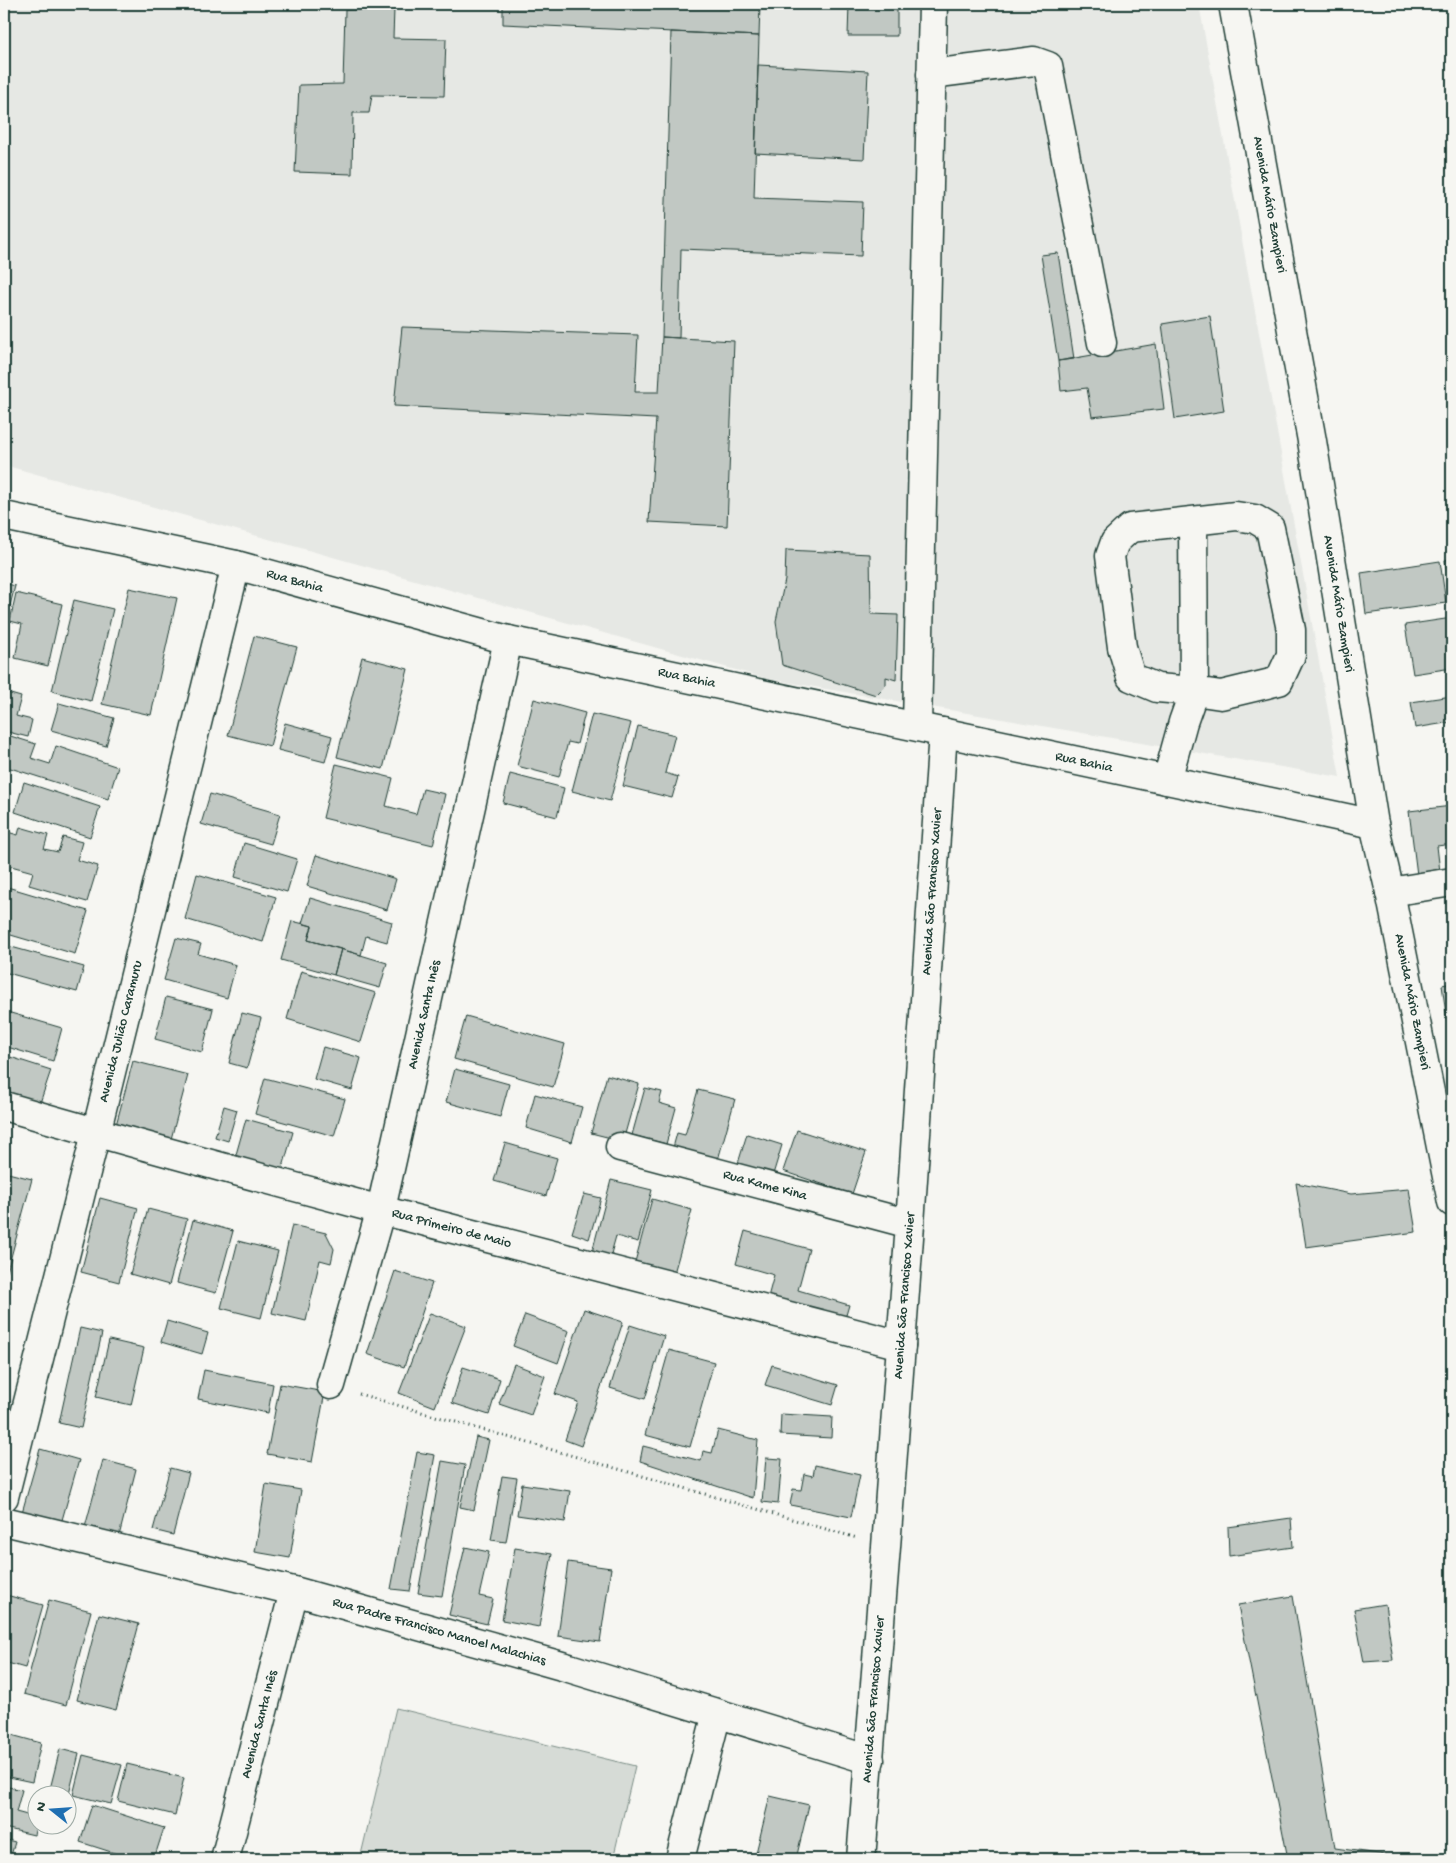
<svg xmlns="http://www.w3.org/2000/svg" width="1456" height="1863" font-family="'Gochi Hand',sans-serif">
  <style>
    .built { fill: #e6e8e4 }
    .green { fill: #d6dbd6; stroke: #7a8c85 }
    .building { fill: #c1c8c3; stroke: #1f3d34 }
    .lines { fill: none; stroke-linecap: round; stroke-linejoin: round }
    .minor-casing { stroke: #1f3d34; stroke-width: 31 }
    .path { stroke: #1f3d34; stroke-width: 3; stroke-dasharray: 1 4; stroke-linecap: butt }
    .minor { stroke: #f6f6f2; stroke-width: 28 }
    .labels { text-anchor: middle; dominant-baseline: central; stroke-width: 4; stroke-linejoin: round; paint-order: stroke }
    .street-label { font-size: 14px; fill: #1f3d34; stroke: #f6f6f2 }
  </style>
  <rect width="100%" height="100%" fill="#f6f6f2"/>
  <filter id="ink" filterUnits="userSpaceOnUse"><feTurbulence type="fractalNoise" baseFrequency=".02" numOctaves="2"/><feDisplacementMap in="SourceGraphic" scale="10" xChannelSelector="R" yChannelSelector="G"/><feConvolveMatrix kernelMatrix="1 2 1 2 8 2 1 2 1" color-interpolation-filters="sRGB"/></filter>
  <g filter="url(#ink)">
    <path class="built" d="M 4,4 L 1199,4 L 1340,777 L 768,679 L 4,465 Z"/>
    <path class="green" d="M 396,1708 L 635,1766 L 613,1859 L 360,1859 Z"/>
    <path class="building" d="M 503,4 L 760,4 L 759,36 L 503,24 Z
      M 849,4 L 897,4 L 897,36 L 848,36 Z
      M 394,9 L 393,38 L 446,39 L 444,96 L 372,95 L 369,113 L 353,113 L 352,174 L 295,172 L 299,85 L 343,84 L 345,10 Z
      M 671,32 L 759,36 L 754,198 L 863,202 L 861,256 L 681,249 L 679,338 L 662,337 Z
      M 758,65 L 868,71 L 864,159 L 755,153 Z
      M 1058,253 L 1074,359 L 1058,361 L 1041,255 Z
      M 1210,316 L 1224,411 L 1175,419 L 1162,324 Z
      M 402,327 L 638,335 L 635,392 L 659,392 L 662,337 L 734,341 L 727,526 L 649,522 L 656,419 L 394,406 Z
      M 1156,344 L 1164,409 L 1092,417 L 1087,388 L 1061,391 L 1058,361 Z
      M 786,550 L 870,554 L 871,614 L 898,615 L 896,680 L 886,677 L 886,685 L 876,695 L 782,665 L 776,621 L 785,580 Z
      M 1452,559 L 1452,579 L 1448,580 L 1445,560 Z
      M 1440,561 L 1446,603 L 1366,614 L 1361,573 Z
      M 4,583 L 15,586 L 4,629 Z
      M 129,588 L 177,598 L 151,715 L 102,704 Z
      M 16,593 L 62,604 L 48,666 L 15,658 L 22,624 L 10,621 Z
      M 74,600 L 113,609 L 91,701 L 52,691 Z
      M 1452,618 L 1452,668 L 1413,674 L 1405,625 Z
      M 254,636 L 297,647 L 270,746 L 228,735 Z
      M 362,657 L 408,669 L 383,769 L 337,757 Z
      M 4,682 L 10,683 L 7,693 L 21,697 L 16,716 L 32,720 L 28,737 L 4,731 Z
      M 1452,696 L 1452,722 L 1415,728 L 1411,702 Z
      M 534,699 L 585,713 L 577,744 L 568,742 L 559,777 L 517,766 Z
      M 59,703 L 114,718 L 106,746 L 51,730 Z
      M 592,714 L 631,723 L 610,801 L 572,791 Z
      M 285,723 L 332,736 L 325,762 L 278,750 Z
      M 638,726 L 675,735 L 665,773 L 678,777 L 672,798 L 623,786 Z
      M 4,734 L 36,744 L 31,758 L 50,764 L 56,746 L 118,767 L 108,799 L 4,766 Z
      M 336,764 L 393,778 L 386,806 L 416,814 L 423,789 L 445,794 L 433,845 L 323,818 Z
      M 510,774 L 564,788 L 557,817 L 503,803 Z
      M 24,782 L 100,807 L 90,837 L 15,812 Z
      M 210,794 L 280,814 L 271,844 L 201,824 Z
      M 1452,806 L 1452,844 L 1437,846 L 1440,872 L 1417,875 L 1409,811 Z
      M 20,827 L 48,835 L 44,849 L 58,852 L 63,837 L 82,842 L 77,860 L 98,866 L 87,902 L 29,885 L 33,872 L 11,866 L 7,881 L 4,880 L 4,831 L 18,835 Z
      M 244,843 L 297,859 L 287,892 L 235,877 Z
      M 316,855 L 396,879 L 387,910 L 307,886 Z
      M 197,874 L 276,897 L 263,942 L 185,919 Z
      M 4,886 L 88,911 L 75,954 L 4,933 Z
      M 310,898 L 392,922 L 387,942 L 366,936 L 361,955 L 308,940 L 312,926 L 302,923 Z
      M 292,921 L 312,926 L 308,940 L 341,949 L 334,975 L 281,960 Z
      M 176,938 L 201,944 L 198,954 L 236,965 L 227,998 L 164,980 Z
      M 4,945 L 84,967 L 77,992 L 4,972 Z
      M 341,949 L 387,963 L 380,988 L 334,975 Z
      M 301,971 L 376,993 L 361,1042 L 287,1019 Z
      M 1452,983 L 1452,1020 L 1447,1021 L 1442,985 Z
      M 166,997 L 213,1009 L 202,1052 L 155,1039 Z
      M 4,1011 L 62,1028 L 53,1061 L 4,1046 Z
      M 242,1013 L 261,1018 L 247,1068 L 229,1063 Z
      M 466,1016 L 565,1044 L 553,1087 L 454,1059 Z
      M 323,1047 L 361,1058 L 352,1090 L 314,1079 Z
      M 7,1056 L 51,1070 L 39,1106 L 4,1095 L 4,1067 Z
      M 133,1061 L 188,1075 L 171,1139 L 116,1125 Z
      M 455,1069 L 509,1084 L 500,1117 L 446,1102 Z
      M 607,1075 L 639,1084 L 623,1141 L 591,1133 Z
      M 265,1078 L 345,1099 L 334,1136 L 255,1114 Z
      M 645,1088 L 662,1092 L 659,1103 L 676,1108 L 666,1144 L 632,1135 Z
      M 698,1090 L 735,1099 L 716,1167 L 671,1155 L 677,1133 L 685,1135 Z
      M 535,1094 L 582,1107 L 572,1142 L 526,1128 Z
      M 224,1106 L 237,1110 L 228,1141 L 215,1137 Z
      M 246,1119 L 293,1132 L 282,1171 L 235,1158 Z
      M 797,1130 L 866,1152 L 852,1194 L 783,1171 Z
      M 747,1134 L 782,1145 L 771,1181 L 736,1170 Z
      M 505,1143 L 557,1158 L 546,1196 L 494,1181 Z
      M 4,1172 L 32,1179 L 7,1272 L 4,1271 Z
      M 611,1180 L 652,1190 L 638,1242 L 616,1236 L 609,1261 L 591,1256 Z
      M 1296,1183 L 1351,1194 L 1409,1189 L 1416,1232 L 1306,1247 Z
      M 584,1194 L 601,1198 L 589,1239 L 572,1233 Z
      M 100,1198 L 138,1208 L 119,1282 L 81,1272 Z
      M 652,1199 L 692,1210 L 674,1273 L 635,1262 Z
      M 148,1209 L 187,1219 L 169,1285 L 130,1274 Z
      M 193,1220 L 233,1231 L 216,1293 L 177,1283 Z
      M 292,1225 L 326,1233 L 334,1249 L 331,1263 L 320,1260 L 306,1321 L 272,1313 Z
      M 745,1231 L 809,1249 L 798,1290 L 849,1305 L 844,1322 L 767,1301 L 774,1275 L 736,1264 Z
      M 238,1241 L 278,1251 L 261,1318 L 221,1308 Z
      M 395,1271 L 432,1283 L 404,1367 L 367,1354 Z
      M 584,1309 L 623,1322 L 581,1446 L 565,1440 L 578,1402 L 555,1394 Z
      M 430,1313 L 466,1326 L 435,1407 L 399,1393 Z
      M 525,1315 L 569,1331 L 558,1363 L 513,1346 Z
      M 167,1321 L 208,1333 L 202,1354 L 161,1342 Z
      M 630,1325 L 664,1336 L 645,1399 L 610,1388 Z
      M 80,1328 L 102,1333 L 81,1428 L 59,1423 Z
      M 109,1340 L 144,1348 L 131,1405 L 96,1397 Z
      M 669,1350 L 714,1362 L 690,1447 L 645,1435 Z
      M 514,1364 L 545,1376 L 531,1415 L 499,1404 Z
      M 772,1365 L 838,1385 L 832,1405 L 765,1385 Z
      M 463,1367 L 500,1379 L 489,1415 L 452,1403 Z
      M 204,1370 L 273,1384 L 268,1413 L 198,1399 Z
      M 280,1384 L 325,1392 L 312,1462 L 267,1454 Z
      M 781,1414 L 832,1417 L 831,1438 L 780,1435 Z
      M 718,1430 L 758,1440 L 753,1498 L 640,1461 L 643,1446 L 701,1461 L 703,1451 L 712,1453 Z
      M 476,1437 L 489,1440 L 474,1510 L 460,1507 Z
      M 40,1449 L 79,1460 L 60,1527 L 21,1516 Z
      M 417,1452 L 435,1455 L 410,1591 L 391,1589 Z
      M 766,1458 L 782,1459 L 778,1504 L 762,1502 Z
      M 103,1460 L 136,1469 L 118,1540 L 84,1531 Z
      M 442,1461 L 465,1465 L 442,1596 L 418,1593 Z
      M 815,1465 L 860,1475 L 851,1517 L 790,1505 L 793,1489 L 801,1490 L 804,1474 L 813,1476 Z
      M 170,1468 L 189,1473 L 173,1535 L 153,1530 Z
      M 502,1476 L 517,1478 L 506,1542 L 491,1540 Z
      M 266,1484 L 301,1490 L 290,1558 L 255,1552 Z
      M 522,1484 L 570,1491 L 565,1522 L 517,1515 Z
      M 1291,1518 L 1293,1547 L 1229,1556 L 1228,1527 Z
      M 465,1547 L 489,1552 L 479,1596 L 493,1599 L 487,1624 L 449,1615 Z
      M 515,1548 L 552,1554 L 539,1627 L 502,1620 Z
      M 568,1562 L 611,1568 L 600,1642 L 558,1636 Z
      M 6,1595 L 43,1605 L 25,1668 L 4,1662 L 4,1602 Z
      M 1293,1596 L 1335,1848 L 1386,1855 L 1386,1859 L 1288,1859 L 1238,1605 Z
      M 49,1600 L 91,1611 L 66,1705 L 24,1694 Z
      M 1385,1604 L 1393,1660 L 1364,1662 L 1354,1609 Z
      M 99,1614 L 139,1624 L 116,1710 L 77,1700 Z
      M 4,1733 L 41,1743 L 32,1782 L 4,1776 Z
      M 60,1749 L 79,1754 L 69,1794 L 50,1789 Z
      M 83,1755 L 122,1765 L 111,1804 L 73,1795 Z
      M 127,1764 L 184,1778 L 175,1815 L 118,1801 Z
      M 4,1786 L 22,1790 L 16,1812 L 38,1818 L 34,1835 L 4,1828 Z
      M 770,1796 L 809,1805 L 796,1859 L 764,1859 L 755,1857 Z
      M 92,1805 L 164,1828 L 154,1859 L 133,1859 L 80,1842 Z
      M 4,1839 L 15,1842 L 10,1859 L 4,1859 Z"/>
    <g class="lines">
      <defs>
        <g id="minor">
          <path id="s1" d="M 1233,4 L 1312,441 L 1374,824 L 1390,892 L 1452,1202"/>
          <path d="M 931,74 L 1034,61 L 1048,66 L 1102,343"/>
          <path id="s2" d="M 4,516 L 236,565 L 508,640 L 1374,824"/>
          <path d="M 917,726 L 933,4"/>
          <path d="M 1167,780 L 1183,722 L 1194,691 L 1221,695 L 1279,681 L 1291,655 L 1291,630 L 1270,528 L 1255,519 L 1236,516 L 1130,528 L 1115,542 L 1110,556 L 1122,647 L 1131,677 L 1157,688 L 1194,691 L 1193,521"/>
          <path d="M 1390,892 L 1452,882"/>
          <path id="s3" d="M 4,1106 C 301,1192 601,1267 901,1345"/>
          <path id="s4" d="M 620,1147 L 910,1224"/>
          <path id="s5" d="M 331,1385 L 381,1209 L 508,640"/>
          <path id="s6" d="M 4,1497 L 96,1133 L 236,565"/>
          <path id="s7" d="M 4,1521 L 294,1591 L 569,1668 L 870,1760"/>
          <path id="s8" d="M 225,1859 L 294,1591"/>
          <path d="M 680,1859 L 717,1713"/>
          <path id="s9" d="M 861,1859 L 886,1547 L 910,1224 L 943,732"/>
        </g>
      </defs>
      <use href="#minor" class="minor-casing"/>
      <path class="path" d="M 359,1394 L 857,1538"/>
      <use href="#minor" class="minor"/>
    </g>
  </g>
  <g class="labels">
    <g class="street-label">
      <text stroke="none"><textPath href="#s1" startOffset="204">Avenida Mário Zampieri</textPath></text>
      <text stroke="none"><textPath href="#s2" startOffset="298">Rua Bahia</textPath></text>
      <text stroke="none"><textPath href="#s1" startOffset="609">Avenida Mário Zampieri</textPath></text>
      <text stroke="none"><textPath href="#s2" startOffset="702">Rua Bahia</textPath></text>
      <text stroke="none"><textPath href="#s2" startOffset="1108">Rua Bahia</textPath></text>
      <text stroke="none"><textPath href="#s9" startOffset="970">Avenida São Francisco Xavier</textPath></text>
      <text stroke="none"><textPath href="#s1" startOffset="1014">Avenida Mário Zampieri</textPath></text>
      <text stroke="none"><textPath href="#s5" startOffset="382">Avenida Santa Inês</textPath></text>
      <text stroke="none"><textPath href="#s6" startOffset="480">Avenida Julião Caramuru</textPath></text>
      <text stroke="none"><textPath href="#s4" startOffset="150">Rua Kame Kina</textPath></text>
      <text stroke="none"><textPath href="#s3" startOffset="464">Rua Primeiro de Maio</textPath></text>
      <text stroke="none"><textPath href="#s9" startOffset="565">Avenida São Francisco Xavier</textPath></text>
      <text stroke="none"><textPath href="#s7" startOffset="449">Rua Padre Francisco Manoel Malachias</textPath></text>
      <text stroke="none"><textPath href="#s9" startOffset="160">Avenida São Francisco Xavier</textPath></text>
      <text stroke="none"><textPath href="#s8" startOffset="139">Avenida Santa Inês</textPath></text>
    </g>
  </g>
  <rect width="1456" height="1863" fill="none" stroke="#f6f6f2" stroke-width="20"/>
  <rect x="10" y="10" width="1436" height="1843" fill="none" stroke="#1f3d34" stroke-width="2" filter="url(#ink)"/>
  <g transform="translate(52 1810) rotate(287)"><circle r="24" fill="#f6f6f2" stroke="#a0aca6"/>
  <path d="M0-4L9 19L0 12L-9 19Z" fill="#1f6fb2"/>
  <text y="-8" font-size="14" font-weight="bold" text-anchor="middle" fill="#1f3d34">N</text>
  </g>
</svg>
